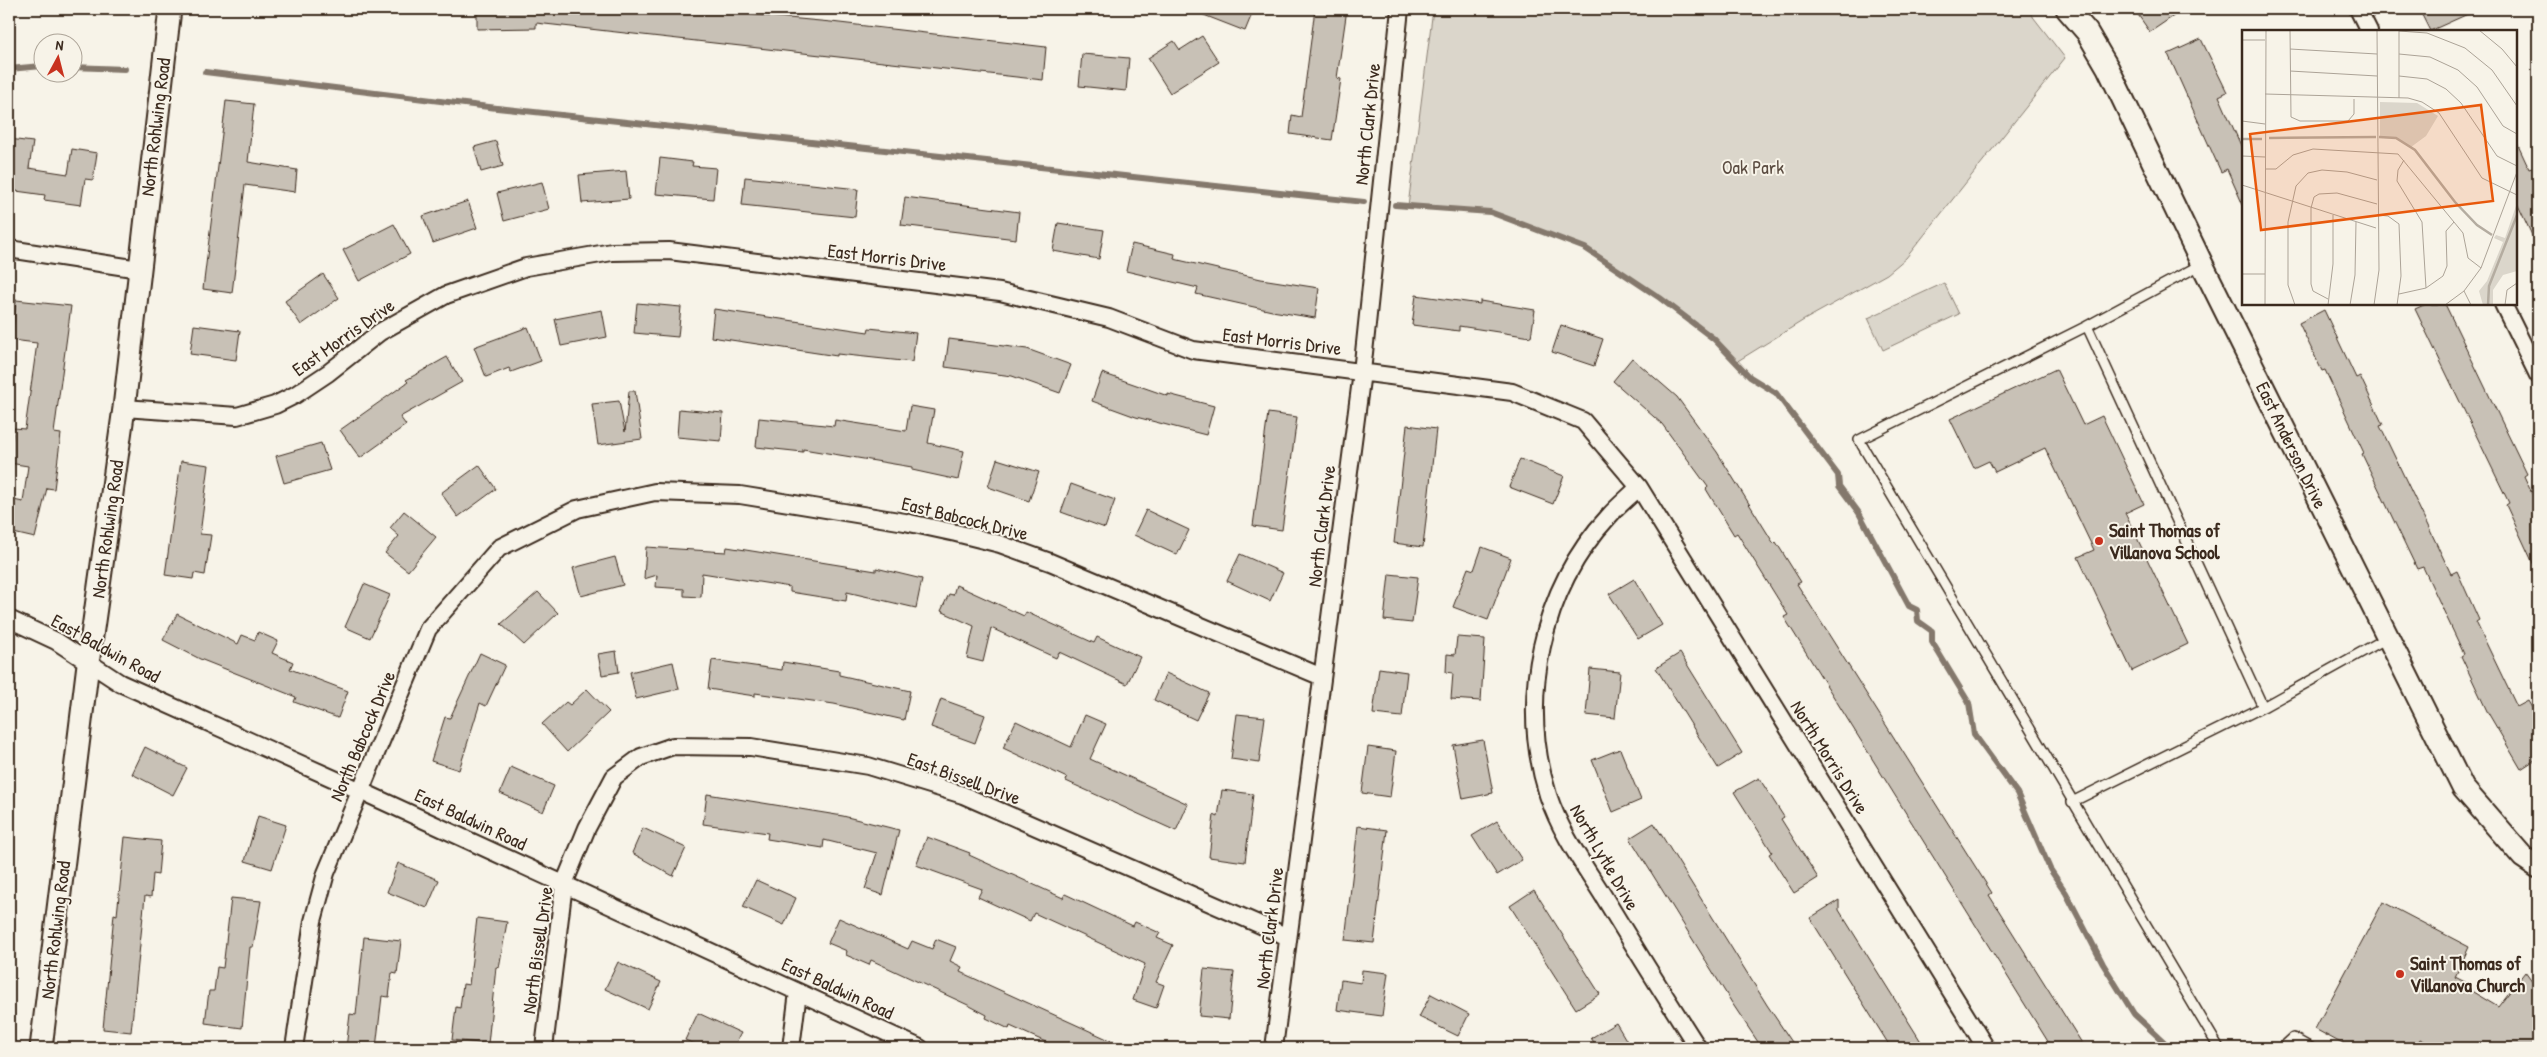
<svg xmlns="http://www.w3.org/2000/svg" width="2547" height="1057" font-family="'Patrick Hand',sans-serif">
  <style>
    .green { fill: #dbd6cb; stroke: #8b8074 }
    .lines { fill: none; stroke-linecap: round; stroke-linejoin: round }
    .stream { stroke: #84786c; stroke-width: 6 }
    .building { fill: #c8c1b6; stroke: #3b2a1e }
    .service-casing { stroke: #3b2a1e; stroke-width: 12 }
    .minor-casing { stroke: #3b2a1e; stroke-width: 20 }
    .tertiary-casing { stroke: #3b2a1e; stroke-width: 25 }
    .service { stroke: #f7f3e8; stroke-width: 9 }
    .minor { stroke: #f7f3e8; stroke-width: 16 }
    .tertiary { stroke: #f7f3e8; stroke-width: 21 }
    .poi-dot { fill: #c8321e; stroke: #f7f3e8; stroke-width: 2 }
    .labels { text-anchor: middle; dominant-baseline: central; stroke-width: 4; stroke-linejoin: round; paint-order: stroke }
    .street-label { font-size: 19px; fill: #3b2a1e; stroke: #f7f3e8 }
    .park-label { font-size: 19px; fill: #5b4c41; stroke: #f7f3e8 }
    .poi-label { font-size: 19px; font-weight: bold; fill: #3b2a1e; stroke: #f7f3e8; text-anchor: start }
    .inset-river { fill: none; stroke: #b4aca0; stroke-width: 2.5 }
    .inset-road { fill: none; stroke: #aca397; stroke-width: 1 }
    .view { fill: #e8590c; fill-opacity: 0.15; stroke: #e8590c; stroke-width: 2.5 }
    .inset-edge { fill: none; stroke: #3b2a1e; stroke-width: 2.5 }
  </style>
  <rect width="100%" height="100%" fill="#f7f3e8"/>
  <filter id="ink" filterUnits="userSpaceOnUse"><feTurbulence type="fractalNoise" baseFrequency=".02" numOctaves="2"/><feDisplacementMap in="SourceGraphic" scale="10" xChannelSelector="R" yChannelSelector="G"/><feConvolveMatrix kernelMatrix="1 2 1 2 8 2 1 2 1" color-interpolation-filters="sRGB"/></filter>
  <g filter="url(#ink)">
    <path class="green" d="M 1433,9 L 2027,9 L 2065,58 L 1906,258 L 1887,274 L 1804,320 L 1736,362 L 1714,339 L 1660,298 L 1585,248 L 1490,212 L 1408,206 Z
      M 1944,283 L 1959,314 L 1883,350 L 1868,318 Z"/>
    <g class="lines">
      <path class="stream" d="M 72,67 L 125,69
        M 9,69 L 42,66
        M 205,72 L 497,108 L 1364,202
        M 1395,205 L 1490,212 L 1585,248 L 1660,298 L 1714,339 L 1750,377 L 1776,393 L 1838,475 L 1839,486 L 1859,513 L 1909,606 L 1917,610 L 1918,621 L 1932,631 L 1932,642 L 1969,703 L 1974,734 L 2017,793 L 2050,869 L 2066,893 L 2103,964 L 2134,1014 L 2164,1042 L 2163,1048"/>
    </g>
    <path class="building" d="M 477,9 L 692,9 L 831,22 L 1046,47 L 1043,80 L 536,23 L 536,28 L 477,29 Z
      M 1239,9 L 1252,14 L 1245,31 L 1191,10 Z
      M 1315,9 L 1347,9 L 1337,78 L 1341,79 L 1332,140 L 1290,134 L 1292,115 L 1301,117 Z
      M 2134,9 L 2184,9 L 2150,32 Z
      M 2419,9 L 2479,9 L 2430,31 Z
      M 1202,36 L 1219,62 L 1170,93 L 1148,58 L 1174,41 L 1180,50 Z
      M 2201,39 L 2227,92 L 2219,96 L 2243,150 L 2243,205 L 2227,169 L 2221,172 L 2168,54 Z
      M 1082,54 L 1129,58 L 1126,91 L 1079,86 Z
      M 226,101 L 254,104 L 248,162 L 297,170 L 295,192 L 245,185 L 232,293 L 203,289 Z
      M 9,139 L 33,142 L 29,168 L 68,174 L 72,149 L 97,153 L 93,180 L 85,179 L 81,205 L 44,200 L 45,195 L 9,190 Z
      M 496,141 L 503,166 L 481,172 L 474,147 Z
      M 2516,141 L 2529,169 L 2532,168 L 2538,181 L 2538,248 L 2516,201 Z
      M 660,158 L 693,162 L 692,166 L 716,168 L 713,199 L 656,194 Z
      M 626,171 L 629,199 L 582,203 L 579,175 Z
      M 745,177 L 858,189 L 855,217 L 742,205 Z
      M 542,182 L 549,209 L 504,221 L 497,193 Z
      M 905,197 L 1019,212 L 1016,239 L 901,225 Z
      M 468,201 L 477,228 L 433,243 L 423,216 Z
      M 1058,223 L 1104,230 L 1099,259 L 1053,251 Z
      M 394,224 L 410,254 L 359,281 L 343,250 Z
      M 1132,244 L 1175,254 L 1174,259 L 1261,279 L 1319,288 L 1315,318 L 1272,311 L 1196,294 L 1198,288 L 1126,271 Z
      M 323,274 L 339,298 L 301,325 L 285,301 Z
      M 1416,295 L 1480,304 L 1480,301 L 1535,310 L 1531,337 L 1459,326 L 1459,331 L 1412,325 Z
      M 16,300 L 71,306 L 54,433 L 61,434 L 54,489 L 47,488 L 35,538 L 9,532 L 9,499 L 23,502 L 28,466 L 9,463 L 13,428 L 25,429 L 37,343 L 12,340 Z
      M 637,303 L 681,307 L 678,337 L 634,333 Z
      M 2426,304 L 2445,304 L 2527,474 L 2524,476 L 2538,507 L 2538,574 L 2506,505 L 2509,503 L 2415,309 Z
      M 714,309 L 868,332 L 869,328 L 916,333 L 912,362 L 837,354 L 837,356 L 711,337 Z
      M 602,310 L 607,337 L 561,346 L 555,319 Z
      M 2324,310 L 2356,378 L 2360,376 L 2383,425 L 2380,426 L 2451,574 L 2457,571 L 2479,620 L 2476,622 L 2517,707 L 2528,701 L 2538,718 L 2538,758 L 2521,769 L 2487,711 L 2461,656 L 2464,654 L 2423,567 L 2417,569 L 2362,454 L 2364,453 L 2325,370 L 2322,371 L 2299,323 Z
      M 194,325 L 240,331 L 236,360 L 190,354 Z
      M 1561,325 L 1603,339 L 1594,366 L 1552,352 Z
      M 528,327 L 541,361 L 511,372 L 509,368 L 486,377 L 474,347 Z
      M 949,339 L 1027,349 L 1071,365 L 1060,393 L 1012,376 L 945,367 Z
      M 447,357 L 462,382 L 400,417 L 406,425 L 360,458 L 340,430 L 408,382 L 406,380 Z
      M 1632,358 L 1677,397 L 1717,452 L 1774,544 L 1776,542 L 1801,582 L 1797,584 L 1992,893 L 1989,895 L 2085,1048 L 2052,1048 L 1784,617 L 1788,615 L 1737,533 L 1734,535 L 1706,489 L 1708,487 L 1662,424 L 1613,381 Z
      M 2056,369 L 2083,425 L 2102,416 L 2144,504 L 2125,513 L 2188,644 L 2132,671 L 2078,557 L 2094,550 L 2045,448 L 1995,472 L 1989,461 L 1974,468 L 1950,419 Z
      M 1102,373 L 1168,396 L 1168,394 L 1214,406 L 1206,435 L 1136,417 L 1092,401 Z
      M 629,391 L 635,391 L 642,439 L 598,445 L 592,404 L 619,401 L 625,432 Z
      M 910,406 L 934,410 L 928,443 L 964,451 L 958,480 L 912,470 L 912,467 L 803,449 L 803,452 L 756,447 L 759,418 L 834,426 L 835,420 L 906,431 Z
      M 679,409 L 723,413 L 721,441 L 677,437 Z
      M 1268,413 L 1297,417 L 1282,530 L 1253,526 Z
      M 1407,425 L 1436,429 L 1423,547 L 1394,543 Z
      M 321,443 L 330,470 L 284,483 L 276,456 Z
      M 997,459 L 1039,472 L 1029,501 L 988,487 Z
      M 1520,459 L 1564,476 L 1553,504 L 1509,487 Z
      M 181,461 L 209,465 L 200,534 L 211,535 L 205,575 L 194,573 L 193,579 L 165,575 Z
      M 479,465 L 496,489 L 458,517 L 441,493 Z
      M 1071,484 L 1115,500 L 1105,528 L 1061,512 Z
      M 1146,510 L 1189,530 L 1177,555 L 1134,535 Z
      M 404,511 L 436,537 L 408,571 L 385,553 L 399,536 L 390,528 Z
      M 646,547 L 726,552 L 727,547 L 876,571 L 876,568 L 922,579 L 916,608 L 847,592 L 846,601 L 790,592 L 790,587 L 702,573 L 701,597 L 684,596 L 684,589 L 656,587 L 657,575 L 644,579 Z
      M 1482,547 L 1511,558 L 1488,620 L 1453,607 L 1468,568 L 1474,570 Z
      M 1240,554 L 1283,573 L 1270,601 L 1227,581 Z
      M 615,557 L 623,585 L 581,596 L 573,568 Z
      M 1389,574 L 1418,577 L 1412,623 L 1384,620 Z
      M 1634,579 L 1662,625 L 1638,639 L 1609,594 Z
      M 364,584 L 390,595 L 370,638 L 345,627 Z
      M 956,585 L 1024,616 L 1026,612 L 1094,643 L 1097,637 L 1140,657 L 1127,684 L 1059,652 L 1056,658 L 991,628 L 983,662 L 967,658 L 974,626 L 941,611 L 949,594 L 953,595 Z
      M 538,592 L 558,613 L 524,645 L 501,624 Z
      M 177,614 L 238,644 L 242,635 L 255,640 L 258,632 L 278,641 L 272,653 L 293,662 L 290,669 L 348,691 L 338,718 L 294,702 L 296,697 L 200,659 L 163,640 Z
      M 1457,637 L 1485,639 L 1481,701 L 1451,699 L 1453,673 L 1446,672 L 1447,654 L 1455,655 Z
      M 616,651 L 619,672 L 602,675 L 598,654 Z
      M 480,653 L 505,665 L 486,706 L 480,703 L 459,770 L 431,761 L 445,717 L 450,718 Z
      M 1680,653 L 1742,753 L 1718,768 L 1656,668 Z
      M 712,660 L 782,670 L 783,662 L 839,671 L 839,675 L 910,691 L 904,720 L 834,704 L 755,693 L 755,696 L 708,689 Z
      M 673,662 L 679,689 L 636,699 L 630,672 Z
      M 1379,668 L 1407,672 L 1402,717 L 1373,714 Z
      M 1590,669 L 1620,672 L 1615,718 L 1586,715 Z
      M 1166,673 L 1209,693 L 1196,720 L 1154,700 Z
      M 587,689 L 609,712 L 567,752 L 542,724 L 566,702 L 570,705 Z
      M 941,699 L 985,715 L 975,743 L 931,727 Z
      M 1237,714 L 1265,717 L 1259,763 L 1231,759 Z
      M 1085,715 L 1106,724 L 1090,759 L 1188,804 L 1176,831 L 1066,781 L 1067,778 L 1003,748 L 1016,721 L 1071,747 Z
      M 1483,740 L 1493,793 L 1463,799 L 1453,745 Z
      M 145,747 L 187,768 L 173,795 L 132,774 Z
      M 1368,747 L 1396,751 L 1390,797 L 1362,793 Z
      M 1620,749 L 1641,800 L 1613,812 L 1592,760 Z
      M 511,767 L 554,786 L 543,812 L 500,793 Z
      M 1759,778 L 1784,817 L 1781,819 L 1818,878 L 1794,893 L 1769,854 L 1772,852 L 1734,792 Z
      M 1222,790 L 1253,794 L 1245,862 L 1209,857 L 1214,815 L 1218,817 Z
      M 707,794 L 843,816 L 899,830 L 883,895 L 865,889 L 877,853 L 824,840 L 823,848 L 767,839 L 768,833 L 703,824 Z
      M 258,816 L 286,825 L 272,869 L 245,861 Z
      M 1497,821 L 1522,860 L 1497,875 L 1472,836 Z
      M 1654,823 L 1767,1005 L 1796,1048 L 1762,1048 L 1732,1003 L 1630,838 Z
      M 1358,826 L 1387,830 L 1374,943 L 1345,940 Z
      M 643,828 L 686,848 L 673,876 L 632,853 Z
      M 125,837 L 161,841 L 158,875 L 153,874 L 151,897 L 145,896 L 131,1032 L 103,1029 L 114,914 L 117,915 Z
      M 927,837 L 970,853 L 969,855 L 1063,898 L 1065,894 L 1133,926 L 1135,922 L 1160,933 L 1157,938 L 1173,945 L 1156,982 L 1164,985 L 1156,1008 L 1133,1000 L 1145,964 L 1034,913 L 1030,921 L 978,897 L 982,889 L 916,865 Z
      M 398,863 L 439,880 L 427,908 L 387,892 Z
      M 756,880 L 796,898 L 784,925 L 743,907 Z
      M 1534,890 L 1600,994 L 1576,1009 L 1510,906 Z
      M 231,898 L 261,901 L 253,947 L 250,947 L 242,1028 L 205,1023 L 209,991 L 214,991 L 217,967 L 223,968 Z
      M 1839,900 L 1839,910 L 1925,1048 L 1891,1048 L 1810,918 Z
      M 2383,902 L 2469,947 L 2455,977 L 2469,984 L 2468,989 L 2498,1007 L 2525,972 L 2538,990 L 2538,1048 L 2438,1048 L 2420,1039 L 2415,1048 L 2350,1048 L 2315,1029 Z
      M 477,918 L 507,922 L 499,968 L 496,967 L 488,1044 L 452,1040 L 456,1007 L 460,1008 L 463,984 L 469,985 Z
      M 839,918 L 908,949 L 912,941 L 932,949 L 936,939 L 956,947 L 950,961 L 962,967 L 960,972 L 1127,1048 L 1059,1048 L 1010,1026 L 1009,1029 L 986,1018 L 987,1015 L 968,1005 L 871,960 L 869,965 L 846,955 L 847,951 L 828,943 Z
      M 364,937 L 401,941 L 397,974 L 392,973 L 389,997 L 382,996 L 376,1048 L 346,1048 L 350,1014 L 356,1015 Z
      M 618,962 L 661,982 L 648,1009 L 605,989 Z
      M 1204,969 L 1234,972 L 1229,1019 L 1199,1016 Z
      M 1362,970 L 1388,973 L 1382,1016 L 1337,1010 L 1341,980 L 1361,983 Z
      M 1431,994 L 1469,1014 L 1458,1036 L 1419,1017 Z
      M 698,1013 L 741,1033 L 733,1048 L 704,1048 L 685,1040 Z
      M 1616,1023 L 1631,1048 L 1598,1048 L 1591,1038 Z"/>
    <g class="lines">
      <defs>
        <path id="service" d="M 2202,264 L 2087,326 L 1859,440 L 2219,1048
          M 2087,326 L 2263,707
          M 2072,802 L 2263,707 L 2387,638
          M 2282,1048 L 2293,1038 L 2311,1048"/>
        <path id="minor" d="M 2358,9 L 2369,31
          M 9,249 L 139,269
          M 2503,304 L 2538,375
          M 124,408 L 237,416 L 275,405 L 295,395 L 328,373 L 380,332 L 446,295 L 526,267 L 612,252 L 669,251 L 1000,292 L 1109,318 L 1193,350 L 1512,392 L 1583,421 L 1639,487 L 1986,1048
          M 1639,487 C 1629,497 1618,506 1609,516 C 1541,589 1518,700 1548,795 C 1560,832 1584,865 1604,897 C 1635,948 1666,998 1698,1048
          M 9,619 L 56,641 L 120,683 L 361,791 L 920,1048
          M 294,1048 L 313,921 L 326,873 L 428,629 L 499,548 L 577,509 L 655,492 L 740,495 L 905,522 L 956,533 L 1000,544 L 1050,562 L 1322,677
          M 544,1048 L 564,884 L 587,828 L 614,777 L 641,757 L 673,746 L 751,747 L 868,766 L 963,795 L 1288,937
          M 791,1048 L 798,992
          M 1274,1048 L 1362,372 L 1400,9"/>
        <path id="tertiary" d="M 2067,9 L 2087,32 L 2108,68 L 2202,264 L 2463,788 L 2523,857 L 2538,867
          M 41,1048 L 88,664 L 124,408 L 170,9"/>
      </defs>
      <use href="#service" class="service-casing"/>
      <use href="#minor" class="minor-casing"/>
      <use href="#tertiary" class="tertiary-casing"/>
      <use href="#service" class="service"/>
      <use href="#minor" class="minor"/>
      <use href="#tertiary" class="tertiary"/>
    </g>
  </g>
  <g class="poi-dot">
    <circle cx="2099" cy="541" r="5"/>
    <circle cx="2400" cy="974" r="5"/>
  </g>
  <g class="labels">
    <g class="street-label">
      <text transform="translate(1367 124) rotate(-84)">North Clark Drive</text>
      <text transform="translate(155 127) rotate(-83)">North Rohlwing Road</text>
      <text transform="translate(887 257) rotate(7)">East Morris Drive</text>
      <text transform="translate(343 337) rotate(-35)">East Morris Drive</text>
      <text transform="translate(1282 341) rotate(7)">East Morris Drive</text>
      <text transform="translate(2292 445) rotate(64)">East Anderson Drive</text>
      <text transform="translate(965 518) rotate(14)">East Babcock Drive</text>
      <text transform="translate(1321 526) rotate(-83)">North Clark Drive</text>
      <text transform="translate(107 529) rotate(-82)">North Rohlwing Road</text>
      <text transform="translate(106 648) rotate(29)">East Baldwin Road</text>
      <text transform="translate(362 736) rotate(-67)">North Babcock Drive</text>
      <text transform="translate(1830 757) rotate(58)">North Morris Drive</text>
      <text transform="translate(964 778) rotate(20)">East Bissell Drive</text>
      <text transform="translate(471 819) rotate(25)">East Baldwin Road</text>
      <text transform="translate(1605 857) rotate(60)">North Lytle Drive</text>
      <text transform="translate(1269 928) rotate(-83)">North Clark Drive</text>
      <text transform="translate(55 930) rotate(-83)">North Rohlwing Road</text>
      <text transform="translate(537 950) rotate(-82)">North Bissell Drive</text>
      <text transform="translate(838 988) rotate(25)">East Baldwin Road</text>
    </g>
    <g class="park-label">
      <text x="1753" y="167">Oak Park</text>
    </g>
    <g class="poi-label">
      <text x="2109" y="530">Saint Thomas of<tspan x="2109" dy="22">Villanova School</tspan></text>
      <text x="2410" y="963">Saint Thomas of<tspan x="2410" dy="22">Villanova Church</tspan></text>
    </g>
  </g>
  <g transform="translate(2242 30)">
    <rect width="275" height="275" fill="#f7f3e8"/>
    <path d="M 138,72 L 175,73 L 196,86 L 184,106 L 169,117 L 154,108 L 138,107 ZM 275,173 L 275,241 L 261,245 L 251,260 L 251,275 L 241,275 L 237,261 L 245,251 L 261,212 L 252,208 L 254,205 L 263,208 Z" fill="#dbd6cb"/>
    <path class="inset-river" d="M 137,107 L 154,108 L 173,120 L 213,172 L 235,195 L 250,205M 27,108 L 134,107M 0,109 L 20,109M 246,275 L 247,256 L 275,185"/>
    <path class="inset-road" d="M 48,0 L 49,87 L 58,91 L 106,91 L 112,84 L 112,69M 157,0 L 157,68M 237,0 L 260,19 L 275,37M 157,1 L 185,3 L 223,18 L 250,40 L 275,76M 0,10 L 23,10M 48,19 L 135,24M 157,24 L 188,27 L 216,40 L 235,57 L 261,96 L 275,104M 48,41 L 135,46M 157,46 L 185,49 L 204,59 L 219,73 L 255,126 L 275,136M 23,64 L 166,68 L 180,72 L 197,83 L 240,148 L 275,165M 0,91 L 23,94M 0,126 L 23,127M 162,130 L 156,140 L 155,151 L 180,192 L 184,258M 23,139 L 34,139 L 51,125 L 71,119 L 156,124 L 221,203 L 226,228 L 239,238M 0,155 L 134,198M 135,185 L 146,186 L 157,194 L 159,246 L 155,275M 0,244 L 23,244M 222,261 L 229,275M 157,264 L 184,258 L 201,246 L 205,236 L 204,201 L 212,192M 86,269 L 71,261 L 69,254 L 69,178 L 72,167 L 77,164 L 95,163 L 135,174M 23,275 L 24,0M 53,275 L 46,255 L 46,192 L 54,156 L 66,143 L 80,140 L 105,142 L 135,150M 86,275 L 91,234 L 91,185M 108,275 L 113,245 L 114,192M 132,275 L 137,240 L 135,0M 203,275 L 222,261 L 239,238 L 275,142M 263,275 L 265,260 L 275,253"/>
    <path class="view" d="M 239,75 L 251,171 L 19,200 L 8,104 Z"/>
    <rect width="275" height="275" class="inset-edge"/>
  </g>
  <rect width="2547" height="1057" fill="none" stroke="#f7f3e8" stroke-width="30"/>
  <rect x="15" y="15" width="2517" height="1027" fill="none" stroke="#3b2a1e" stroke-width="2" filter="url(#ink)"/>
  <g transform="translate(58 58) rotate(7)"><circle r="24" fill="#f7f3e8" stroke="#aca397"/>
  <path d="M0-4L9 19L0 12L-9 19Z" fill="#c8321e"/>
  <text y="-8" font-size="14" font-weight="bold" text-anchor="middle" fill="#3b2a1e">N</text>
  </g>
</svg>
